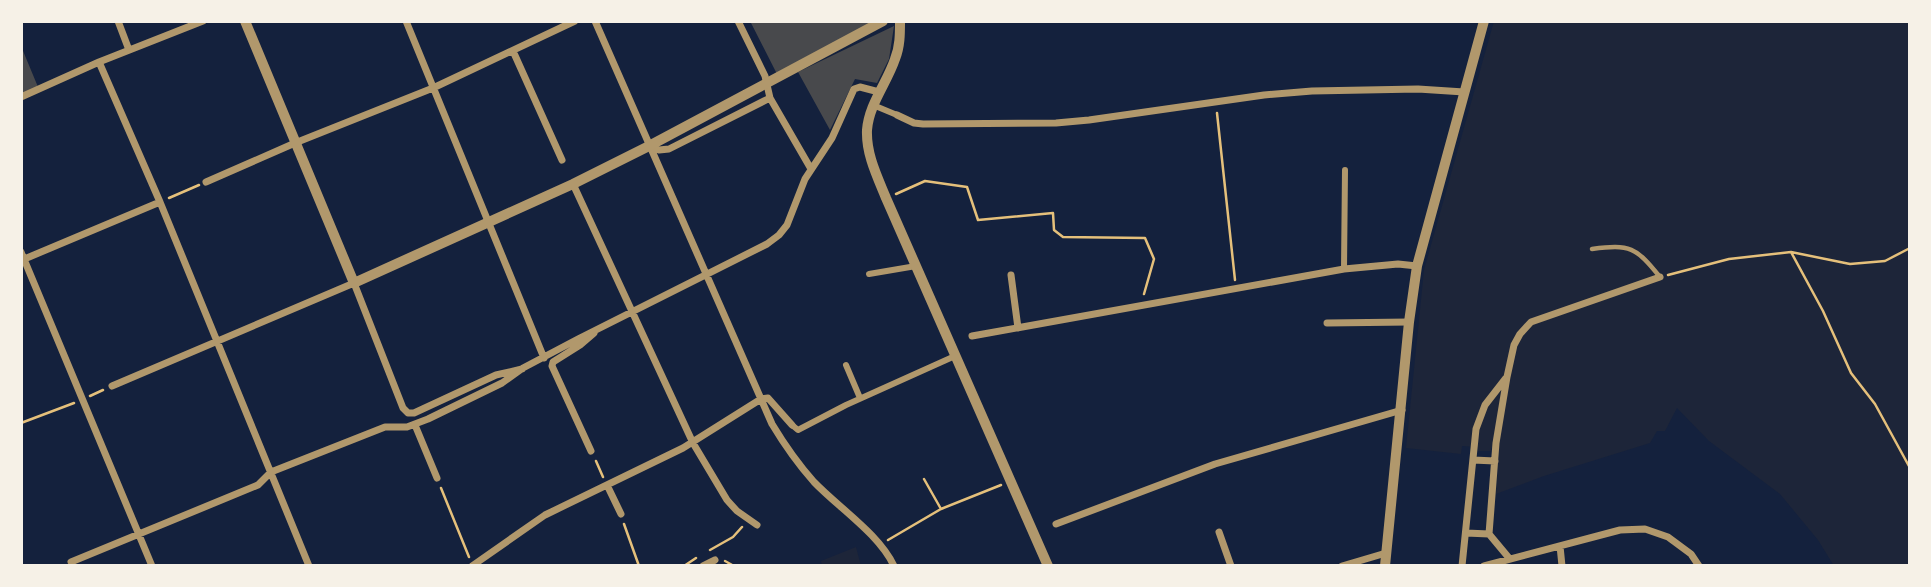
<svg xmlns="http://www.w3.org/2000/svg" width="1931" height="587" font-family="Signika,sans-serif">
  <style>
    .green { fill: #1d2539 }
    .building { fill: #48494c }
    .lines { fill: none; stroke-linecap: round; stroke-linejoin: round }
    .path { stroke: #e5c07b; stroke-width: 2.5 }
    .service { stroke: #b1986c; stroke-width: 4.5 }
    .pedestrian { stroke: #b1986c; stroke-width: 6 }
    .minor { stroke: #b1986c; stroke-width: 7 }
    .tertiary { stroke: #b1986c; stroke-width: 10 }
  </style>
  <rect width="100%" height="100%" fill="#14213d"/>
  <path class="green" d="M 1494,21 L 1910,21 L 1910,566 L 1834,566 L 1818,540 L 1780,494 L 1709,441 L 1677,408 L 1665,431 L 1657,431 L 1650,443 L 1544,476 L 1496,494 L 1499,448 L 1491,448 L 1491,451 L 1478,451 L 1477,447 L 1462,446 L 1461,454 L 1406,448 L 1424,270 Z
    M 856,547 L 861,566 L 822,566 L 821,561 Z"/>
  <path class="building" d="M 750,21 L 876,21 L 778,76 Z
    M 894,26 L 889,59 L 877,83 L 855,79 L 830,130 L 798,72 Z
    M 21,46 L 38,87 L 21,94 Z"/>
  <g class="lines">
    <path class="path" d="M 1217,113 L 1235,280
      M 896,194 L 925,181 L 967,187 L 978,220 L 1053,213 L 1054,230 L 1063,237 L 1145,238 L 1154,259 L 1144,294
      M 169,198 L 199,185
      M 1791,252 L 1823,311 L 1851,373 L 1875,404 L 1910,468
      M 1668,275 L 1729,259 L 1791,252 L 1850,264 L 1885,261 L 1910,248
      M 90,396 L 103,390
      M 21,423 L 74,403
      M 596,461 L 603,477
      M 924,479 L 941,509
      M 441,488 L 469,557
      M 624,524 L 639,566
      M 888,540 L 941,509 L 1001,485
      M 710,550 L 733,537 L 742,527
      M 725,561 L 734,566
      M 684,566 L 696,558"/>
    <path class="service" d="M 1592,249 C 1630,244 1636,247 1660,277"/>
    <path class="pedestrian" d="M 873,105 L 897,115
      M 1344,269 L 1345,170
      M 869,274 L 916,266
      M 846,365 L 860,398
      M 792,425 L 798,430 L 846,405 L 955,356"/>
    <path class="minor" d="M 118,21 L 129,50
      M 406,21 L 544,358
      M 595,21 L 772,424 C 784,444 798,464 814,482 C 839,508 879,534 894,566
      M 738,21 L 765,76 L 770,98 L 811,169
      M 513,51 L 562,160
      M 99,62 L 160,202 L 309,566
      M 21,97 L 99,62 L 203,21
      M 897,115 L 914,123 L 923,124 L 1056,123 L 1089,120 L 1264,95 L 1312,91 L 1418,89 L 1464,92
      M 649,146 L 659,150 L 669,149 L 770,98
      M 206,182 L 295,143 L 433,88 L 575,21
      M 573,184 L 693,443 L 727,500 L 737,511 L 757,525
      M 21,252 L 152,566
      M 22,260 L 160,202
      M 1011,275 L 1018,328
      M 1327,323 L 1409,322
      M 972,336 L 1344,269 L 1398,264 L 1417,266
      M 112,386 L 354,283 L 403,408 L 408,413 L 414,413 L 496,375 L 522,369
      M 415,425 L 437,478
      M 591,451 L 552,366 L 553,362 L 580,345 L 594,333
      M 1473,460 L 1495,461
      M 607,485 L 621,514
      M 1056,524 L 1215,464 L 1402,410
      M 1219,532 L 1231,566
      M 1466,533 L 1489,534
      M 1560,546 L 1562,566
      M 1509,558 L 1489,534 L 1496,443 L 1507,377 L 1514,345 L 1520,334 L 1531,322 L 1660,277
      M 71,562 L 258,485 L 271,472 L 385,427 L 407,427 L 428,419 L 502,383 L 523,368 L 578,339 L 767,244 L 779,235 L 787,225 L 805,179 L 832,138 L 854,89 L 860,87 L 879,92
      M 472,566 L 545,515 L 683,448 L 761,399 L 768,398 L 792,425
      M 703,566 L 715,560
      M 1342,566 L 1386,553
      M 1462,566 L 1476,429 L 1485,405 L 1506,378
      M 1484,566 L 1620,530 L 1645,529 L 1668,537 L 1691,554 L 1699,566"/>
    <path class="tertiary" d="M 245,21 L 354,283 L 573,184 L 649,146 L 883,21
      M 900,21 C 900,34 900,47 895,59 C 887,83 869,104 867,130 C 866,154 877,176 886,198 L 1048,566
      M 1385,566 L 1409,322 L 1417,266 L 1484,21"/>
  </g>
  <rect width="1931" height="587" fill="none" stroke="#f6f1e7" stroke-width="46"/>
</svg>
